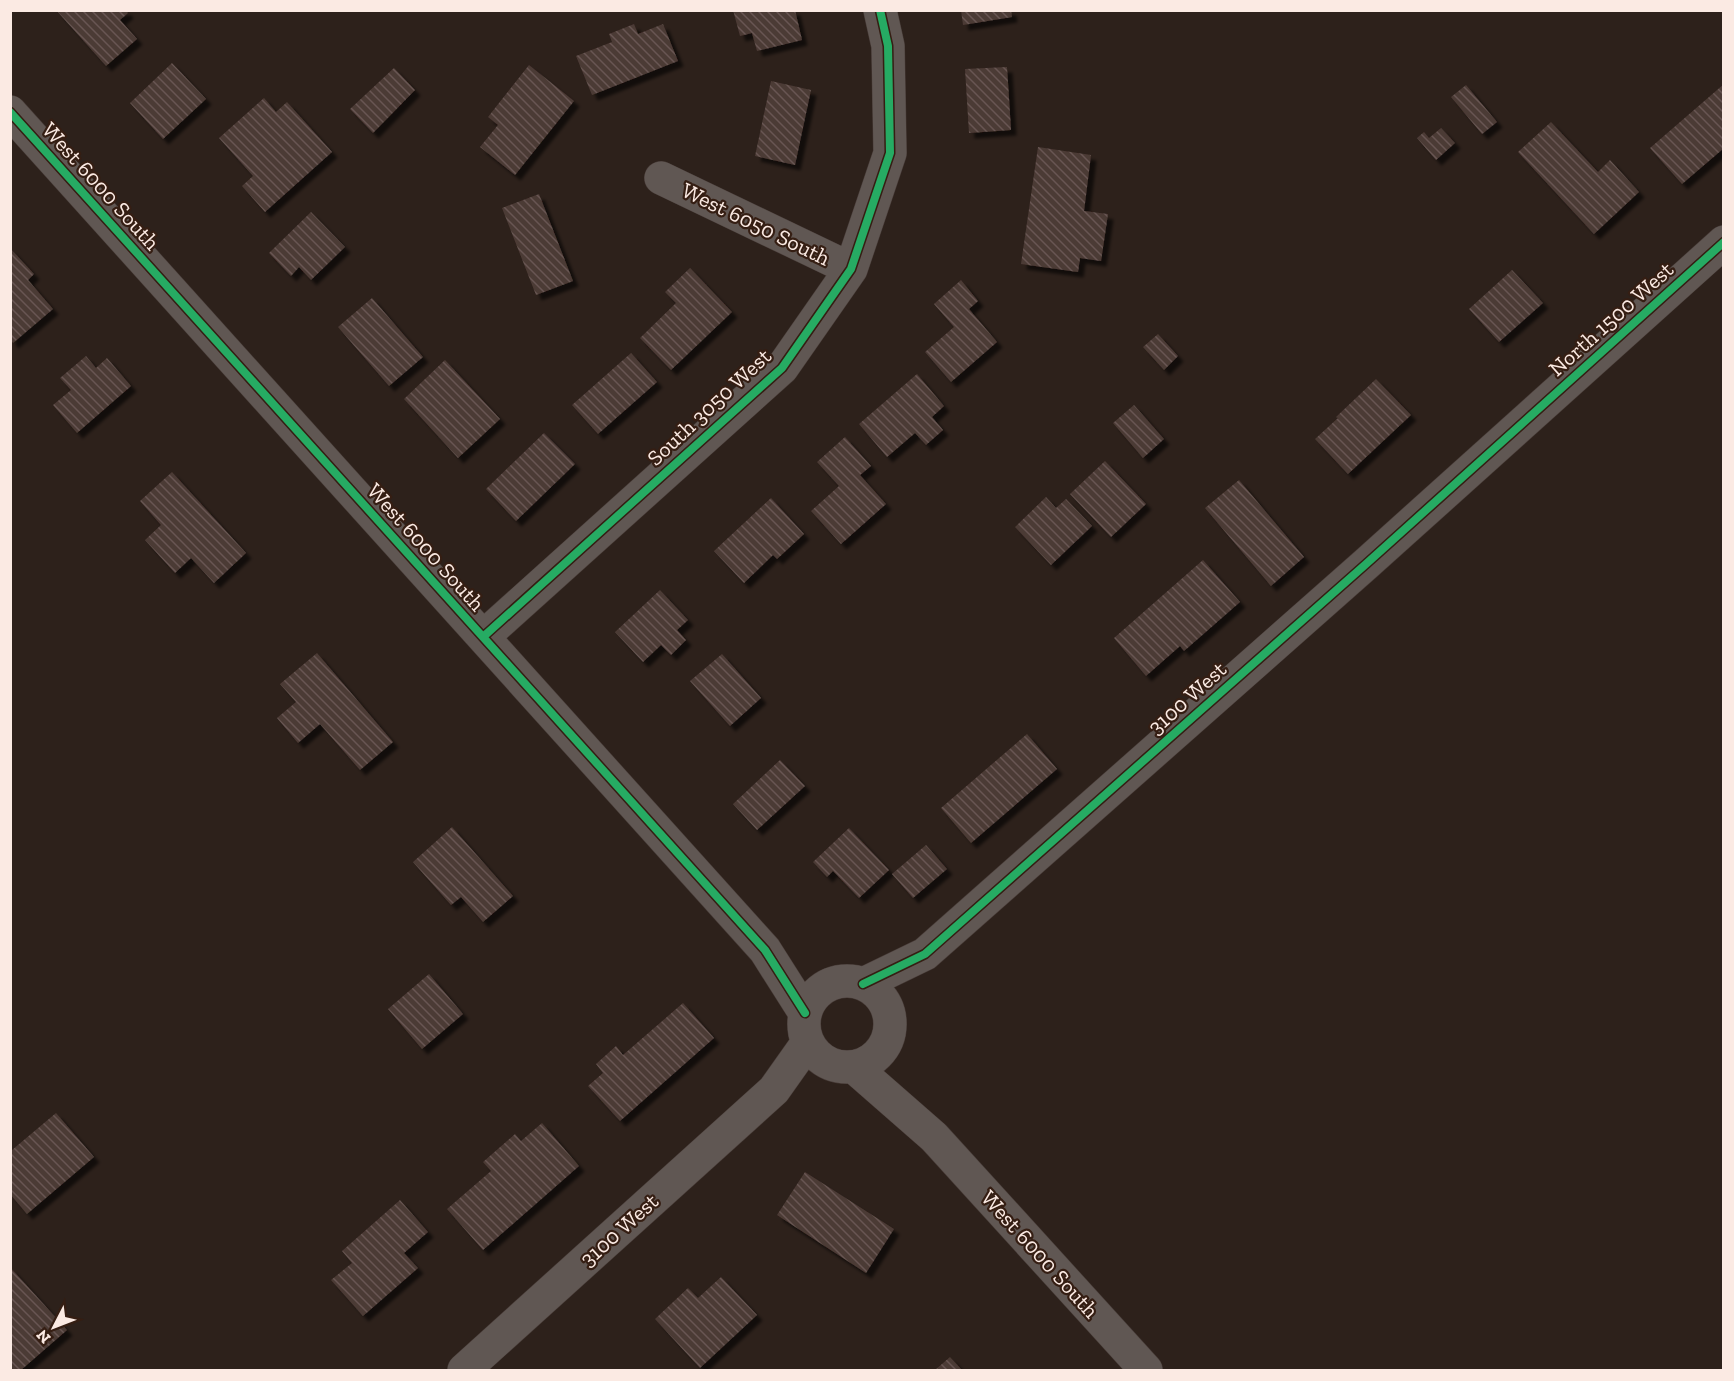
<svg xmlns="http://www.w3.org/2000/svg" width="1734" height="1381" font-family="'Zilla Slab',serif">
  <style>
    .building { fill: url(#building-back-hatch); filter: url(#shadow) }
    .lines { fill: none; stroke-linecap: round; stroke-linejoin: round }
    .minor-casing { stroke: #473b37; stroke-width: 34 }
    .minor { stroke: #605753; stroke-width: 33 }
    .cycleway-casing { stroke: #351e13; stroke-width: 11 }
    .cycleway { stroke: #26ab63; stroke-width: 8 }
    .labels { text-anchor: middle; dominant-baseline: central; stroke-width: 4.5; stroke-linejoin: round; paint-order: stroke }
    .street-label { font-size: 22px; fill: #fbeae3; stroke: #351e13 }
  </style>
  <defs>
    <pattern id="building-back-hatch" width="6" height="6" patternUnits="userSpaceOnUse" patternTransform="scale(1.5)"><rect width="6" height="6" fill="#4c3a35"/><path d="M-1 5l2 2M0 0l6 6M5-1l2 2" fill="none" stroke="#675752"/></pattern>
    <filter id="shadow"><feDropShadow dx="5.5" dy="5.5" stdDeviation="1.5" flood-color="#0009"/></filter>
  </defs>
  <rect width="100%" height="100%" fill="#2d211b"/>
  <path class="building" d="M 56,10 L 126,10 L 128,13 L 120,20 L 137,39 L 106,66 Z
    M 733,10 L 795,10 L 802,40 L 757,51 L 752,33 L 740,36 Z
    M 961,10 L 1011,10 L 1012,17 L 963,25 Z
    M 634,24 L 638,34 L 663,24 L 678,61 L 592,95 L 576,56 L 612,42 L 609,34 Z
    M 172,63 L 206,99 L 163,139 L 130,103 Z
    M 529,65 L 574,101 L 515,175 L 480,147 L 498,125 L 488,117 Z
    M 1007,67 L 1011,130 L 969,133 L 965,69 Z
    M 394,68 L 415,90 L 373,133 L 350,109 Z
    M 771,81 L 811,90 L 795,165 L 755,156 Z
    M 1724,84 L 1724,148 L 1682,184 L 1650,148 Z
    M 1466,85 L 1497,122 L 1482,134 L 1451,97 Z
    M 264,98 L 276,112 L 287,102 L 332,152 L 265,212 L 242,186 L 253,176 L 219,138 Z
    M 1551,122 L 1598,172 L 1610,160 L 1639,192 L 1594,234 L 1518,152 Z
    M 1441,128 L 1455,143 L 1436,160 L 1417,138 L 1424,132 L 1429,138 Z
    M 1038,147 L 1091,155 L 1084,211 L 1108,214 L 1101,261 L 1080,258 L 1078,272 L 1021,264 Z
    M 539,194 L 573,281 L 536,295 L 502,208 Z
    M 311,212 L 345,247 L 311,280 L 299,267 L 291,276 L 269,253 Z
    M 10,248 L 34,274 L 28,280 L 53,309 L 13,343 L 10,339 Z
    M 690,268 L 732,312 L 671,370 L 640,338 L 676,303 L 665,292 Z
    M 1512,270 L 1543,303 L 1499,342 L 1469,309 Z
    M 961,280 L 978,301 L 969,309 L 997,342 L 951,382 L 925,352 L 954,327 L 934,304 Z
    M 372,298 L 423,357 L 389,386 L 338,327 Z
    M 1158,334 L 1178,356 L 1164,370 L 1143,347 Z
    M 631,353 L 657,382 L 598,434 L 572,405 Z
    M 86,356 L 96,368 L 107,358 L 131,386 L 77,433 L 53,405 L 71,390 L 60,378 Z
    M 445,360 L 500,419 L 458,458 L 404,399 Z
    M 917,374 L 944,406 L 932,417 L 943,430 L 926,445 L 915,433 L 887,457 L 859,424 Z
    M 1376,379 L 1411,415 L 1348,474 L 1315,439 L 1338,418 L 1336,417 Z
    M 1134,405 L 1164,439 L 1143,458 L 1113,423 Z
    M 544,433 L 575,464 L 516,521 L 486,489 Z
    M 845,437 L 871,466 L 860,475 L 886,504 L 841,544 L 811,511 L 839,486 L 817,462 Z
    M 1105,461 L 1146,504 L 1111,537 L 1070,494 Z
    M 172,472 L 246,553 L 214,583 L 191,558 L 175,573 L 145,540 L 161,525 L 140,501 Z
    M 1239,480 L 1304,557 L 1271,586 L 1205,508 Z
    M 1046,497 L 1056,508 L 1066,499 L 1092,526 L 1051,565 L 1015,527 Z
    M 771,498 L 804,534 L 777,559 L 773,555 L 744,583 L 714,551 Z
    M 1203,560 L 1240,602 L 1184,651 L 1180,646 L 1146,676 L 1114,638 Z
    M 660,590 L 688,620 L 677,630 L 686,640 L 671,655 L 661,645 L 643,662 L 615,632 Z
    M 317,653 L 393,742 L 360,770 L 320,724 L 298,743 L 277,718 L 296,702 L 280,684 Z
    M 722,654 L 761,698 L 730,726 L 690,681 Z
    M 1027,734 L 1057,769 L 971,843 L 941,808 Z
    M 780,760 L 805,786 L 757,830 L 733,804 Z
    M 452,827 L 513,896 L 483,922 L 461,897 L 451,905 L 413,862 Z
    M 849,828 L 889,870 L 859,898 L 833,871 L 827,877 L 813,862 Z
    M 926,845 L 947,869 L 913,898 L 892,874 Z
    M 429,974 L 463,1014 L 422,1049 L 388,1009 Z
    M 683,1003 L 714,1038 L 620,1121 L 588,1086 L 603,1073 L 596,1064 L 616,1046 L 623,1055 Z
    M 56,1113 L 94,1157 L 27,1214 L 10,1194 L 10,1148 L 12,1150 Z
    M 542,1123 L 579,1166 L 483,1250 L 447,1209 L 491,1171 L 483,1162 L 515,1134 L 521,1141 Z
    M 805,1172 L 894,1229 L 866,1273 L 777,1215 Z
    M 400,1200 L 428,1232 L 404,1253 L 418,1268 L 363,1316 L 331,1280 L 352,1263 L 342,1251 Z
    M 10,1267 L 67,1330 L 21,1370 L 10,1370 Z
    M 721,1277 L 757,1315 L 700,1368 L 655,1319 L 688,1288 L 698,1298 Z
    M 950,1357 L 962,1370 L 935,1370 Z"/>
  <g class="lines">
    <defs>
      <path id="minor" d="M 10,112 L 765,950 L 805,1013
        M 661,178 L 851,269
        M 483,637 L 782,368 L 851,269 L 890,153 L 888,46 L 880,10
        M804 1024a43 43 0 1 1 86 0a43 43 0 1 1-86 0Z
        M 863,984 L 925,954 L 1366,564 L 1724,242
        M 854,1067 L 934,1137 L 1146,1370
        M 464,1370 L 774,1090 L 808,1042"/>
    </defs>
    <use href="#minor" class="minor-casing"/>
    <use href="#minor" class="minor"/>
    <defs>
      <path id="cycleway" d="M 10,112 L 765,950 L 805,1013
        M 483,637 L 782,368 L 851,269 L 890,153 L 888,46 L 880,10
        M 863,984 L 925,954 L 1366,564 L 1724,242"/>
    </defs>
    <use href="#cycleway" class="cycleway-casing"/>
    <use href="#cycleway" class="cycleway"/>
  </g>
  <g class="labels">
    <g class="street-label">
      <text transform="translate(101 186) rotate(48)">West 6000 South</text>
      <text transform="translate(756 224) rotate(26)">West 6050 South</text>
      <text transform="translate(1611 319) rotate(-42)">North 1500 West</text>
      <text transform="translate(709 407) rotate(-43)">South 3050 West</text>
      <text transform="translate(426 547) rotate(48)">West 6000 South</text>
      <text transform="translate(1187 698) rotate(-42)">3100 West</text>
      <text transform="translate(619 1230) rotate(-42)">3100 West</text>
      <text transform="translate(1040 1254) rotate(48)">West 6000 South</text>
    </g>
  </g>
  <rect width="1734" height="1381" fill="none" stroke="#fbeae3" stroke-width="24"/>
  <g transform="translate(54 1327) rotate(228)" stroke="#351e13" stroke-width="4.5" paint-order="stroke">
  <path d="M0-4.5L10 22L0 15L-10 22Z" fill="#fbeae3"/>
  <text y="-9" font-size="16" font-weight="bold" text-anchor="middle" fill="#fbeae3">N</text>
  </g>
</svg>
